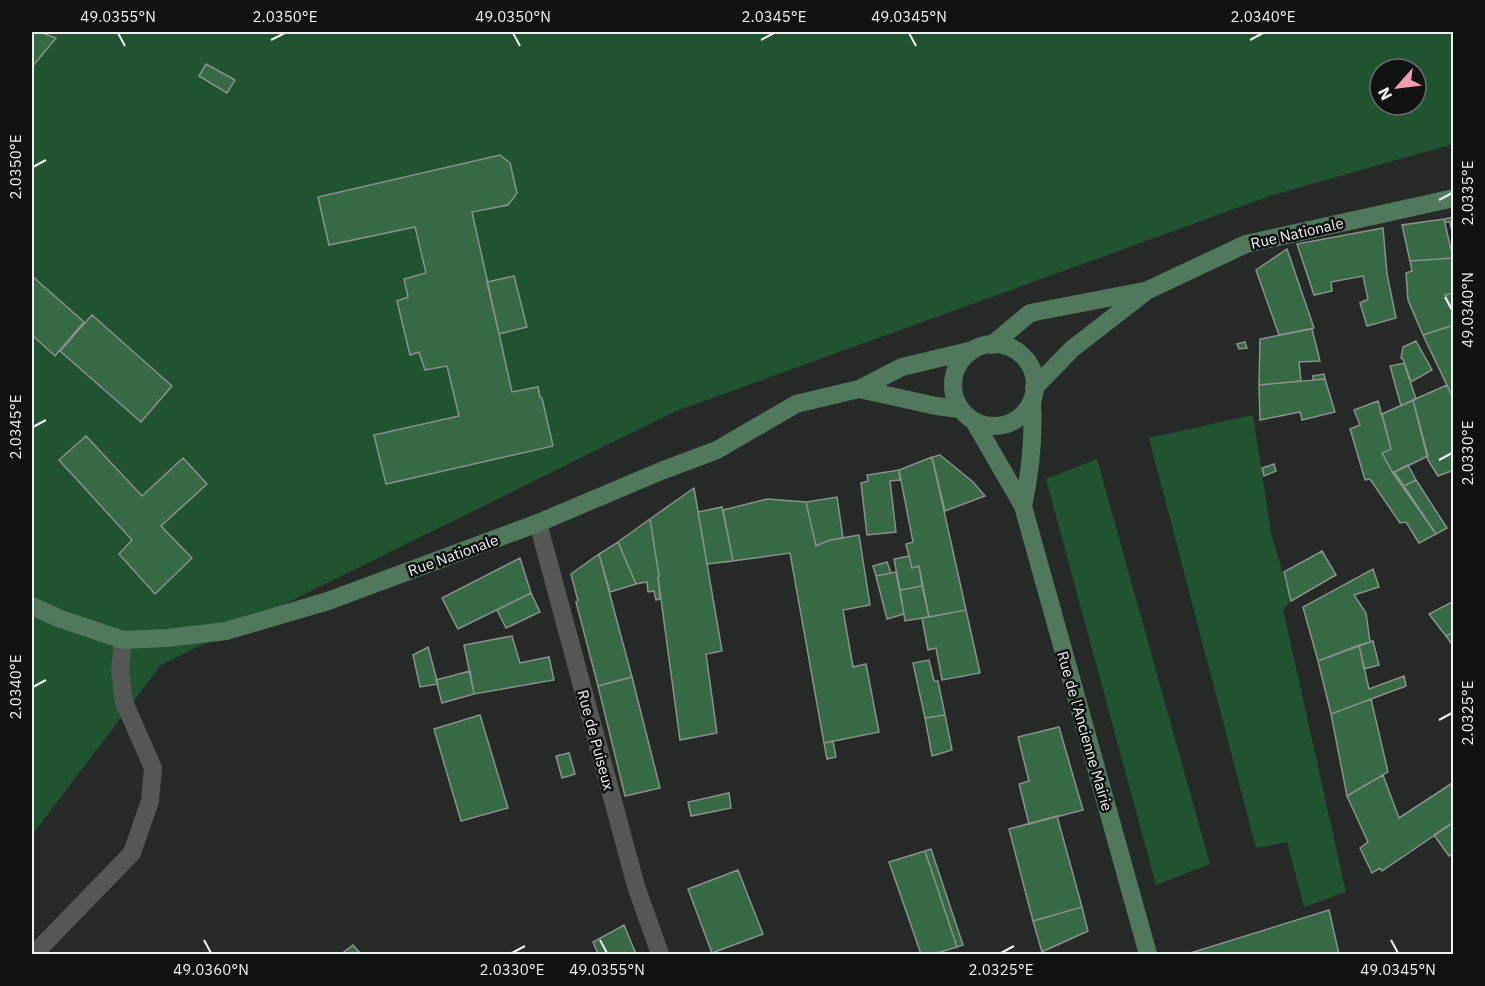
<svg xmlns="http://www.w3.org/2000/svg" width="1485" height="986" font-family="'IBM Plex Sans',sans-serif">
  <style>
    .green { fill: #205330; fill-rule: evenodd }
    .building { fill: #366a45; stroke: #8b908c; stroke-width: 1.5 }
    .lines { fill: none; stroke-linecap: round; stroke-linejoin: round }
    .street { stroke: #535854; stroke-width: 18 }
    .secondary { stroke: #50785d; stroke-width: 18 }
    .ticks { fill: none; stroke: #edf0ed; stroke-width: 2 }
    .labels { text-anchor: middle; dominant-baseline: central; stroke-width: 5; stroke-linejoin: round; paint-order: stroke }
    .street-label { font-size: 15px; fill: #edf0ed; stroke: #101211 }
    .neatline { fill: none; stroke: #edf0ed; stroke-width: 2 }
    .ticks-label { font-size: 15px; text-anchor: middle; fill: #edf0ed }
  </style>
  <rect width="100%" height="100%" fill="#262a27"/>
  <path class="green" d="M 32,32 L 1453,32 L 1453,144 L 1273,195 L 674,412 L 161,665 L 32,835 ZM 1380,69 L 1416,69 L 1416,105 L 1380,105 Z
    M 1253,415 L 1271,533 L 1291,601 L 1283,609 L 1346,892 L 1304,907 L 1287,842 L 1256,848 L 1149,438 Z
    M 1097,459 L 1210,864 L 1156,885 L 1046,479 Z"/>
  <path class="building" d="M 32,32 L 40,32 L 56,38 L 32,67 Z
    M 206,64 L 235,80 L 227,93 L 199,76 Z
    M 500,155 L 510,163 L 517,193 L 508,205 L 472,212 L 512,392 L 538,387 L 540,397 L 542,398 L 553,446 L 386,484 L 374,435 L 459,416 L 447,366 L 425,370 L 419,352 L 410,355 L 397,301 L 408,297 L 404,279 L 426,273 L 415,227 L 329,245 L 318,197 Z
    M 1454,217 L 1454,227 L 1451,228 L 1450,222 L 1445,222 L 1444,219 Z
    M 1444,219 L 1453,258 L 1410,261 L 1402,225 Z
    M 1383,228 L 1387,274 L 1396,318 L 1367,326 L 1360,303 L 1368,299 L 1363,276 L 1331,282 L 1332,291 L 1314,295 L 1297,244 Z
    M 1287,249 L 1314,328 L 1279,335 L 1256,270 Z
    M 1453,258 L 1454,293 L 1445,295 L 1454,311 L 1454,325 L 1423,335 L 1408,300 L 1406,273 L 1412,271 L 1410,261 Z
    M 32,276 L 84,322 L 55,356 L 32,335 Z
    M 514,276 L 527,327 L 499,334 L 487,282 Z
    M 1454,293 L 1454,311 L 1445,295 Z
    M 92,315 L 172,386 L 141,422 L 60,351 Z
    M 1454,325 L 1454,400 L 1423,335 Z
    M 1312,329 L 1320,361 L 1299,362 L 1301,381 L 1259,385 L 1260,339 Z
    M 1416,341 L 1432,370 L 1411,382 L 1403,359 L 1401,358 L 1403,347 Z
    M 1245,342 L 1247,348 L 1239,349 L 1237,344 Z
    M 1404,363 L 1416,399 L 1401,406 L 1390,366 Z
    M 1324,374 L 1325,379 L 1313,380 L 1313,376 Z
    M 1325,379 L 1335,412 L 1302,420 L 1300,412 L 1260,420 L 1259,385 Z
    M 1447,385 L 1454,400 L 1454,470 L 1438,476 L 1428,460 L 1413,400 Z
    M 1413,400 L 1428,456 L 1393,473 L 1382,453 L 1391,449 L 1382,414 Z
    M 1378,401 L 1391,449 L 1382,453 L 1393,473 L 1436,534 L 1419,543 L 1406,522 L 1400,523 L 1370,479 L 1365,480 L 1354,442 L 1350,429 L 1360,425 L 1354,410 Z
    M 86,436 L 142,496 L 183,458 L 207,484 L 161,526 L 192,558 L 155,594 L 119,554 L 132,540 L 59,460 Z
    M 940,455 L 973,482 L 985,496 L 945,511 L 932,457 Z
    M 932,457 L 966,610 L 929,617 L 919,566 L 912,568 L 906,544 L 913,542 L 899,470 Z
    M 1274,464 L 1276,471 L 1264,476 L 1262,468 Z
    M 1408,465 L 1416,480 L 1404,486 L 1394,472 Z
    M 899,470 L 900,480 L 890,481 L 896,532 L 867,535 L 861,483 L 868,481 L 867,475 Z
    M 1416,480 L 1447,528 L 1436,534 L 1404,486 Z
    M 694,488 L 722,651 L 706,654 L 717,733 L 680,740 L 658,577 L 659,576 L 650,519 Z
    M 837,497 L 843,538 L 830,540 L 816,546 L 806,502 Z
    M 767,499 L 806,502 L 816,546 L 830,540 L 859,535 L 870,605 L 843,610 L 853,667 L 866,664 L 879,732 L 824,743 L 790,553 L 733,561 L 723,510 Z
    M 722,507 L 733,561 L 707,564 L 698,512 Z
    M 650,519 L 659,576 L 658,577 L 660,599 L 656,600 L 654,591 L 648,592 L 647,582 L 636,584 L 618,542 Z
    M 618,542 L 636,584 L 610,592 L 599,554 Z
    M 1322,551 L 1336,575 L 1291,601 L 1284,572 Z
    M 599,554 L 632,677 L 598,686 L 576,602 L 578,601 L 571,574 Z
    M 909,556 L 912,568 L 919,566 L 922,586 L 900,590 L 894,559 Z
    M 520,558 L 531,593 L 458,629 L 442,598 Z
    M 887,562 L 891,573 L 876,576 L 873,566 Z
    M 1373,569 L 1379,587 L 1354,595 L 1366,613 L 1370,642 L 1318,661 L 1303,607 Z
    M 896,572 L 904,614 L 887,619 L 876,576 Z
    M 922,586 L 929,617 L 905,621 L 900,590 Z
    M 531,593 L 540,612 L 506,628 L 497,610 Z
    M 1454,601 L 1454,632 L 1446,636 L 1429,614 Z
    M 966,610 L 980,673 L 942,680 L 936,648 L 928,650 L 922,618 Z
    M 1454,632 L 1454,647 L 1446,636 Z
    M 512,636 L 520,663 L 549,657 L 554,680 L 474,694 L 464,645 Z
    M 1373,641 L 1379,665 L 1364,669 L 1359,645 Z
    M 1359,645 L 1369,689 L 1404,676 L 1406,686 L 1331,714 L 1318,661 Z
    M 428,647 L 438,684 L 420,687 L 413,655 Z
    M 929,660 L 934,681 L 938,681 L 945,715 L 925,718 L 913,663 Z
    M 470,671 L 474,694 L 442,703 L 436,680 Z
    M 632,677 L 660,788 L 625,796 L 598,686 Z
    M 1371,699 L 1388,772 L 1347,796 L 1331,714 Z
    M 480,715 L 508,808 L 461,821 L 434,729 Z
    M 945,715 L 952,750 L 932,756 L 925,718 Z
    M 1059,727 L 1083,810 L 1029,824 L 1019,784 L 1029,781 L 1018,737 Z
    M 833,741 L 836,757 L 827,759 L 824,743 Z
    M 569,753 L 575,774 L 562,778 L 556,756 Z
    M 1383,775 L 1399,818 L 1454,782 L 1454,822 L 1382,871 L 1380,868 L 1372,873 L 1360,848 L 1368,842 L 1347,796 Z
    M 729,793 L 731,808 L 691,816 L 688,802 Z
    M 1057,816 L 1082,907 L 1033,921 L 1009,829 Z
    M 1454,822 L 1454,853 L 1449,856 L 1434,835 Z
    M 931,849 L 963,945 L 957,947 L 925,851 Z
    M 925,851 L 957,947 L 934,954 L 921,954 L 889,862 Z
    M 738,870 L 763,934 L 712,953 L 688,889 Z
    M 1082,907 L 1088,931 L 1042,952 L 1033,921 Z
    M 1329,910 L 1339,954 L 1187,954 Z
    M 624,925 L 636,954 L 598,954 L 593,942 Z
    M 353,945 L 361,954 L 341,954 Z"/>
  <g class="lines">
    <path class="street" d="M 538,523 L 636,886 L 660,954
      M 34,954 L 132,853 L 150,801 L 153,768 L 124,702 L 120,671 L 123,640"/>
    <path class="secondary" d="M953 385a41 41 0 1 1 82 0a41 41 0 1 1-82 0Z
      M 992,345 L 1030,313 L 1144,291
      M 1034,388 L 1072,349 L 1148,290 L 1246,244 L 1454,198
      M 859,389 L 936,406 L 960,409
      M 974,421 L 1023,506 L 1148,954
      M 1023,506 C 1031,470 1034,437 1032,400
      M 32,606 L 58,618 L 123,640 L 167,638 L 226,631 L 328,601 L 538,523 L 661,471 L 717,450 L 796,404 L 859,389 L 902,367 L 973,350"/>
  </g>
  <path class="ticks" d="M 118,33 L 125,46M 513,33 L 520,46M 909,33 L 916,46M 271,40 L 285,33M 761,40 L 774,33M 1250,40 L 1263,33M 33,167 L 46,160M 1439,200 L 1452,193M 1445,297 L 1452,310M 33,427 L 46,420M 1439,460 L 1452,453M 33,687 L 46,680M 1439,720 L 1452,713M 204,940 L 211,953M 600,940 L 607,953M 1391,940 L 1398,953M 512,953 L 525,946M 1001,953 L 1014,946"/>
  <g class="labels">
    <g class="street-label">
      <text transform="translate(1297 233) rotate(-13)">Rue Nationale</text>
      <text transform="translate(453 555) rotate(-20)">Rue Nationale</text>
      <text transform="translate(1085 731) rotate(74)">Rue de l'Ancienne Mairie</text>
      <text transform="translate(596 740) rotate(75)">Rue de Puiseux</text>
    </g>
  </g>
  <rect width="1485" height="986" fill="none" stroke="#101211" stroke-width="66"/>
  <g transform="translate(1398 87) rotate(242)"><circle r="28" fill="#101211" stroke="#686b69" stroke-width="1.5"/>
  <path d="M0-4.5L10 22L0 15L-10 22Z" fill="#f19ab3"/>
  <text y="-9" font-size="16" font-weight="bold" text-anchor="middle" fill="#edf0ed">N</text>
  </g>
  <rect x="33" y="33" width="1419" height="920" class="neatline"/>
  <g class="ticks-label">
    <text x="118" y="22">49.0355°N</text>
    <text x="285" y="22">2.0350°E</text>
    <text x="513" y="22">49.0350°N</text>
    <text x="774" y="22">2.0345°E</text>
    <text x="909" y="22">49.0345°N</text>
    <text x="1263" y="22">2.0340°E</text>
    <text transform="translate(16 167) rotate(-90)" y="5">2.0350°E</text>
    <text transform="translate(1468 193) rotate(-90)" y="5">2.0335°E</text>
    <text transform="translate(1468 310) rotate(-90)" y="5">49.0340°N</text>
    <text transform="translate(16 427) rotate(-90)" y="5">2.0345°E</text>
    <text transform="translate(1468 453) rotate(-90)" y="5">2.0330°E</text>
    <text transform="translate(16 687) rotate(-90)" y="5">2.0340°E</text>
    <text transform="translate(1468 713) rotate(-90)" y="5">2.0325°E</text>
    <text x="211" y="975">49.0360°N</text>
    <text x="512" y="975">2.0330°E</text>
    <text x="607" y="975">49.0355°N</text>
    <text x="1001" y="975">2.0325°E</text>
    <text x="1398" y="975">49.0345°N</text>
  </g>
</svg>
